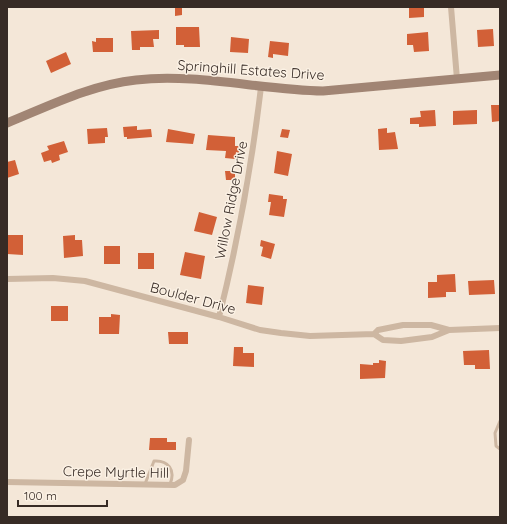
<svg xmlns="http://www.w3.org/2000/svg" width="507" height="524" font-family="Quicksand,sans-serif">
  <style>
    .building { fill: #d26037 }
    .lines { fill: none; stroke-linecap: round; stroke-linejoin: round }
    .lane { stroke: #cdb7a2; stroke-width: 3 }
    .street { stroke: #cdb7a2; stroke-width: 6 }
    .secondary { stroke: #a18574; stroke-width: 9 }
    .labels { text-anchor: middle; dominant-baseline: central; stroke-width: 3; stroke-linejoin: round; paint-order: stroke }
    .street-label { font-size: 14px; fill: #372b25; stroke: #fbf1e4 }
  </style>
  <rect width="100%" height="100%" fill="#f4e7d8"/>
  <path class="building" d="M 175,7 L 182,7 L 182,15 L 175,16 Z
    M 409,7 L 424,7 L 424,17 L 409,18 Z
    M 176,27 L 199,27 L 200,47 L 184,47 L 184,45 L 176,45 Z
    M 493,29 L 494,46 L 478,47 L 477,30 Z
    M 159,30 L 159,39 L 153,39 L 154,47 L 140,47 L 140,50 L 132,50 L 131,31 Z
    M 428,32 L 429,51 L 414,52 L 413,45 L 407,45 L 407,34 Z
    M 231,37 L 249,39 L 248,53 L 230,52 Z
    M 96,38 L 113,38 L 113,52 L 93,52 L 92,41 L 96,42 Z
    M 270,41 L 289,43 L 288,56 L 273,54 L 273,58 L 268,57 Z
    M 66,52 L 71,64 L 51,73 L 46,61 Z
    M 491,105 L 500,105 L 500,121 L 492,122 Z
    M 435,110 L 436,126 L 419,127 L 419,124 L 410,124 L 410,118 L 421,117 L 420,111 Z
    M 477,110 L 477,124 L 453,125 L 453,111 Z
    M 137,126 L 137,130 L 151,129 L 152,137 L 127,139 L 127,137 L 124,137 L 123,127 Z
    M 107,128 L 108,137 L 105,137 L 105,143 L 88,144 L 87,129 Z
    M 387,128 L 387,133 L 395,132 L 398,149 L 379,150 L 378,129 Z
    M 168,129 L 195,134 L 193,144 L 166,142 Z
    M 282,129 L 290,130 L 288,138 L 280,137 Z
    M 208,135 L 235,137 L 235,146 L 240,146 L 239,153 L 236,152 L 235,159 L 225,158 L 226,151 L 206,150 Z
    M 64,141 L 68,152 L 59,155 L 60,160 L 52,163 L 51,160 L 44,162 L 41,153 L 49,150 L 47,146 Z
    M 277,151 L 292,154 L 288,176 L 274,173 Z
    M 15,160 L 19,174 L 7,178 L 7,162 Z
    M 225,171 L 235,171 L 235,180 L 226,180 Z
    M 269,194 L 283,196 L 283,199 L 287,199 L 284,217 L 269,215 L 271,202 L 268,202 Z
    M 199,212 L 217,217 L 212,235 L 194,231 Z
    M 7,235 L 23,235 L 23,255 L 7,254 Z
    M 75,235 L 75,240 L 82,240 L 83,256 L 64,258 L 63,236 Z
    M 261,240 L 275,244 L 271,259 L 261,256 L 263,247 L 260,246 Z
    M 104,246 L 120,246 L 120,264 L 104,264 Z
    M 185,252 L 205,256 L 201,279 L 180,275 Z
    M 138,253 L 154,253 L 154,269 L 138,269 Z
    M 455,274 L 456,292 L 446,292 L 446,297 L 428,298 L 428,282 L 437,282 L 437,275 Z
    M 494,280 L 495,294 L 469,295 L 468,281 Z
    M 248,285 L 264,287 L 262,305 L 246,303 Z
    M 51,306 L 68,306 L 68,321 L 51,321 Z
    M 111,314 L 120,315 L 119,334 L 99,334 L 99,317 L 111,317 Z
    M 168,332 L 188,332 L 188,344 L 169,344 Z
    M 234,347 L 243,347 L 243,353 L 254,353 L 254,367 L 233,366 Z
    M 489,350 L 490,369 L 475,369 L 475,365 L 464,365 L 463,351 Z
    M 379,360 L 386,361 L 385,378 L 360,379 L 360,364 L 373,365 L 373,363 L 379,363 Z
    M 150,438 L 167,438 L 167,442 L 176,442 L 176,450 L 149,450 Z"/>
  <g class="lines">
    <path class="lane" d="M 500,421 L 495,433 L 496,446 L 500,449
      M 145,484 L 154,461 C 168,460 176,470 170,484"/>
    <path class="street" d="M 451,7 L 457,79
      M 7,279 L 53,278 L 85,281 L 219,317 L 260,330 L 281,333 L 310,336 L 374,334 L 383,340 L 401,341 L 432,337 L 449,330
      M 219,317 C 238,241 252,164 261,87
      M 374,334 L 378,330 L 403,325 L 431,325 L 449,330 L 500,328
      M 7,482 L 175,485 L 183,480 L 186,471 L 189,440"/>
    <path class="secondary" d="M 7,123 C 49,106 90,85 136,80 C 196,73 262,90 323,91 L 500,75"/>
  </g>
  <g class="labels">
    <g class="street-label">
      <text transform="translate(251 70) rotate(4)">Springhill Estates Drive</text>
      <text transform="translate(231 200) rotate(-79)">Willow Ridge Drive</text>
      <text transform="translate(193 298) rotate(15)">Boulder Drive</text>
      <text transform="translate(116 472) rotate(1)">Crepe Myrtle Hill</text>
    </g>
  </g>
  <rect width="507" height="524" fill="none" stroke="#372b25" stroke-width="16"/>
  <path d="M18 500v6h89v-6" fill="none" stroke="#372b25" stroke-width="2"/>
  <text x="24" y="500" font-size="12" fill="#372b25" stroke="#fbf1e4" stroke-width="3" paint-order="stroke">100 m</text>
</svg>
